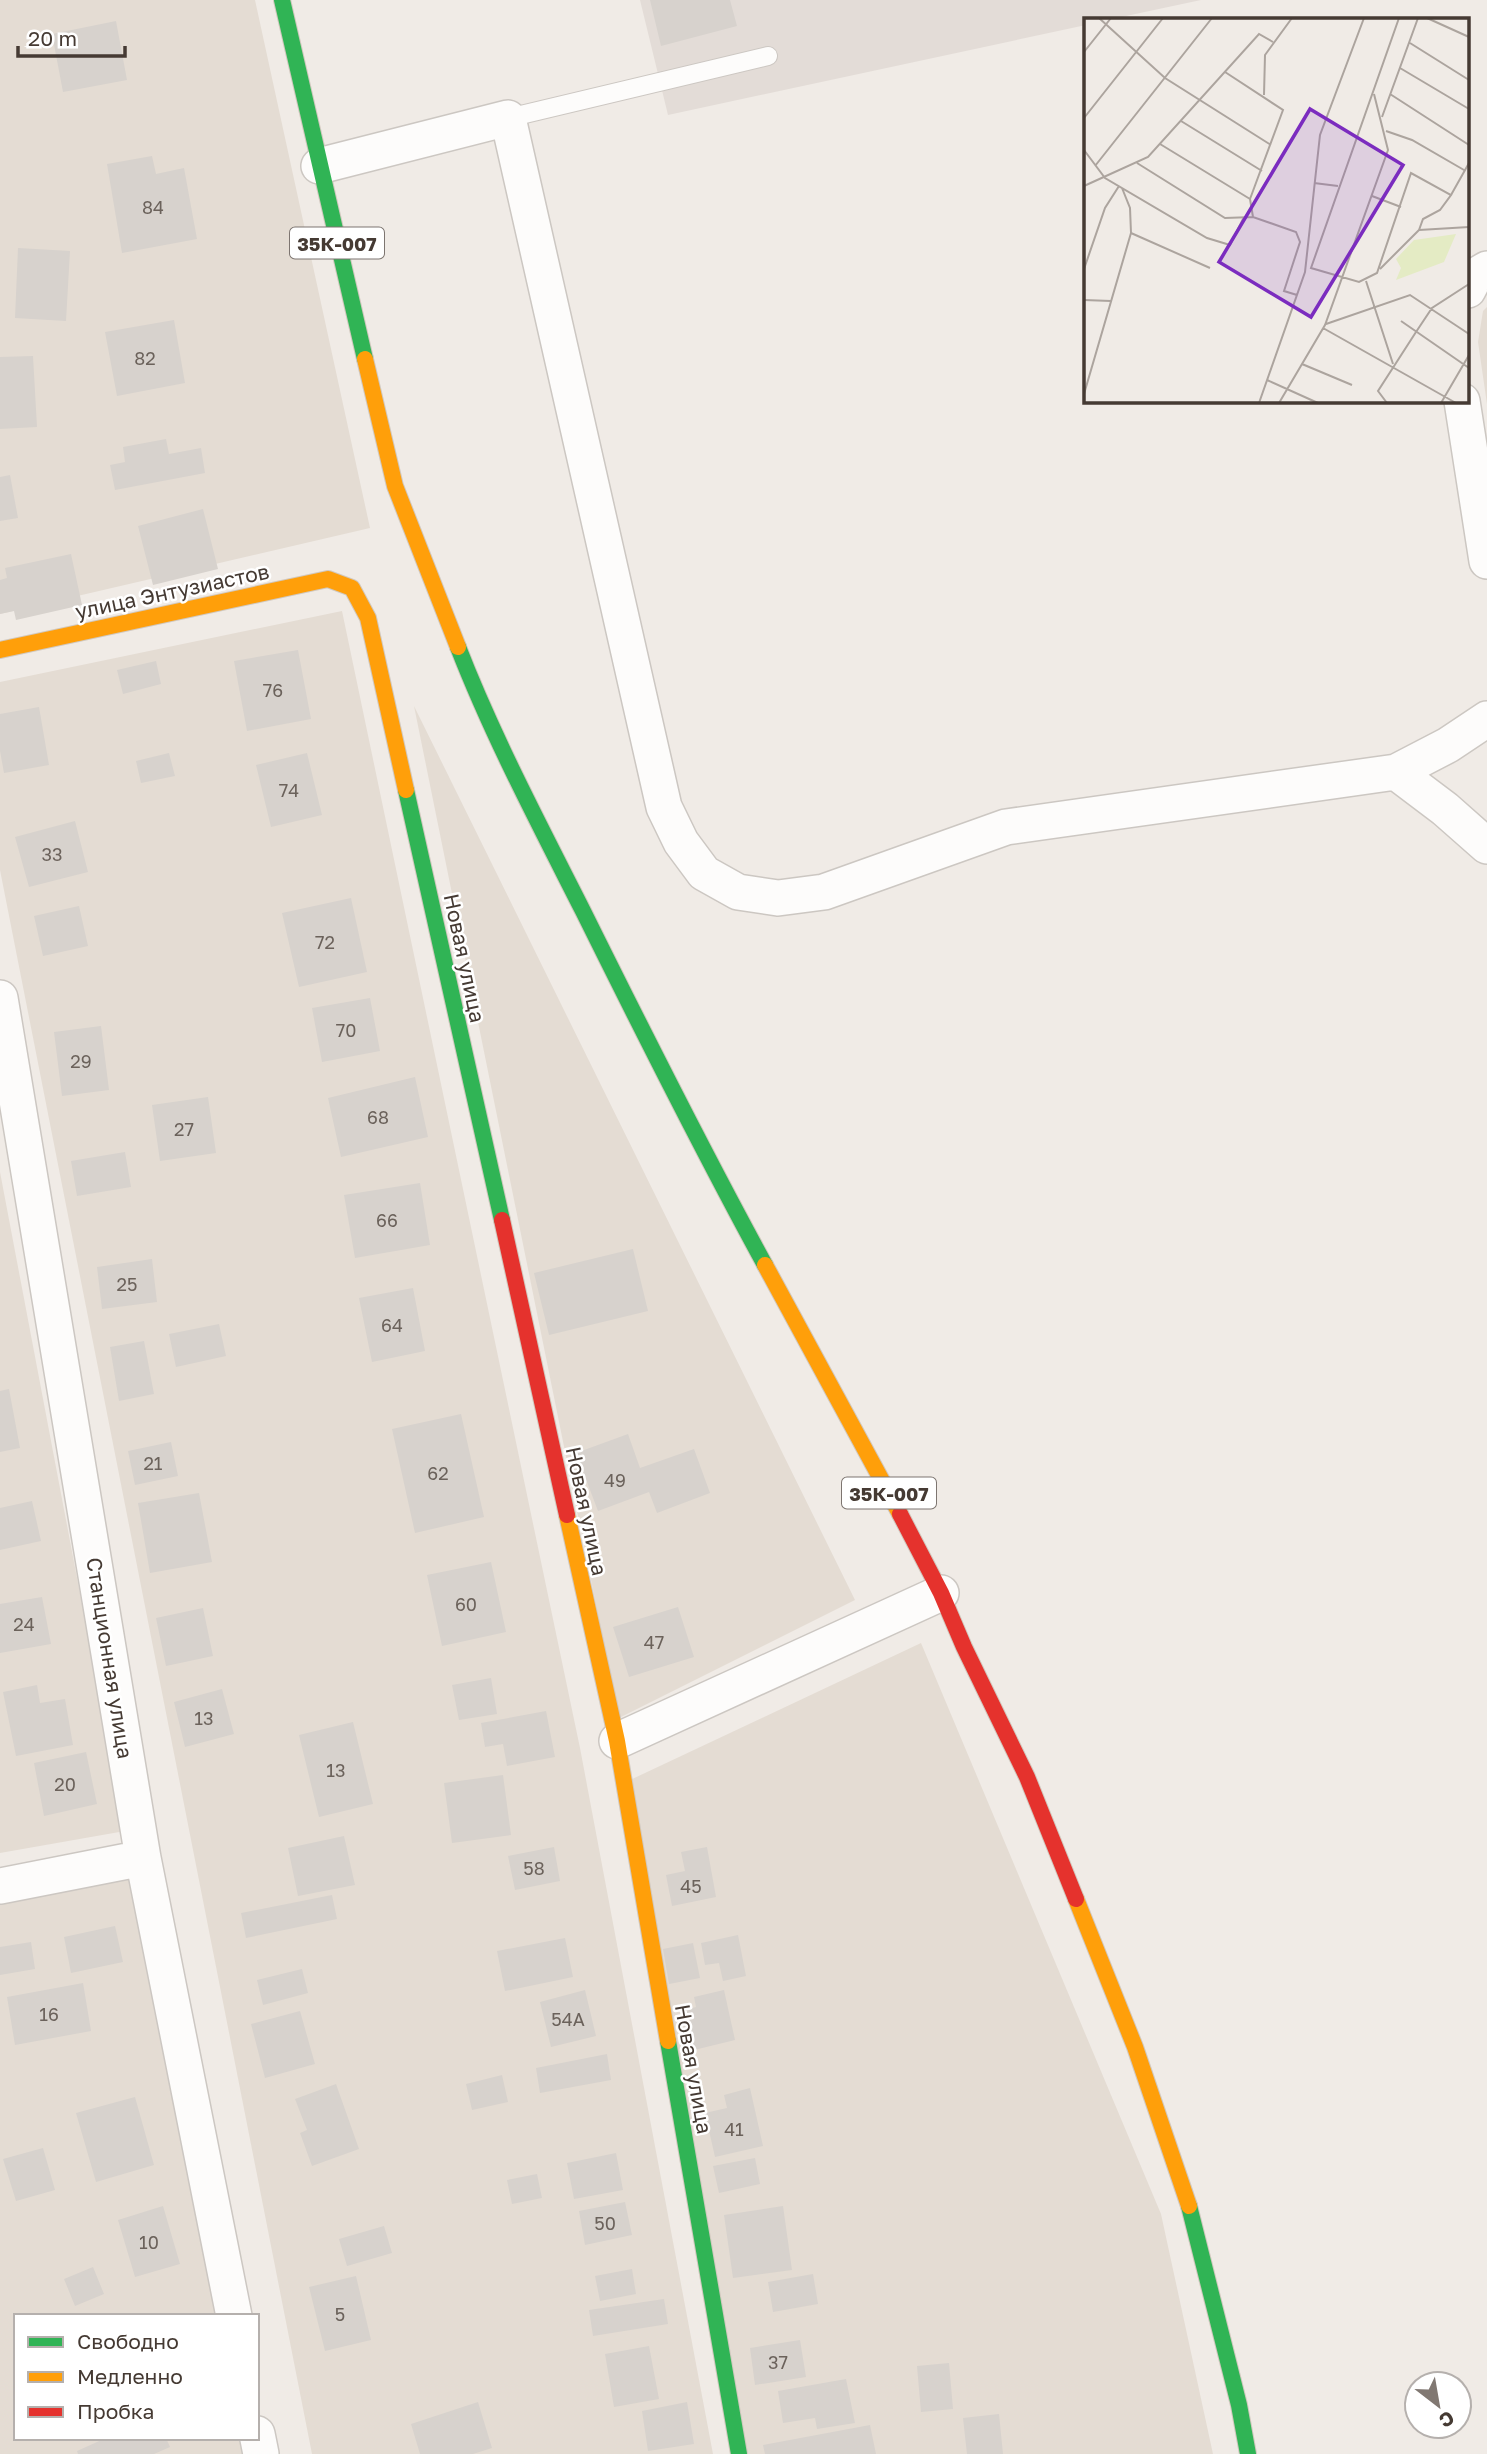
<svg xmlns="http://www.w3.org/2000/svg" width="1487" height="2454" font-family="'Golos Text',sans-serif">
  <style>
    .residential { fill: #e4dcd3 }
    .industrial { fill: #e3dcd7 }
    .building { fill: #d7d2cd }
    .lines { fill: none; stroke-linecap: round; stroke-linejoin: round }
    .lane-casing { stroke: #ccc7c2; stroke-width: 20 }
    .street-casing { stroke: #ccc7c2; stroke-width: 38 }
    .fast-casing { stroke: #d1c8be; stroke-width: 18 }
    .slow-casing { stroke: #d1c8be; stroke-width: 18 }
    .jam-casing { stroke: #d1c8be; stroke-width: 18 }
    .lane { stroke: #fdfcfb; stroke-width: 18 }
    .street { stroke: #fdfcfb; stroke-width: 35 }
    .fast { stroke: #30b455; stroke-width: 16 }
    .slow { stroke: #ff9f0a; stroke-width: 16 }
    .jam { stroke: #e5322d; stroke-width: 16 }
    .labels { text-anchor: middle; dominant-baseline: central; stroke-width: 5; stroke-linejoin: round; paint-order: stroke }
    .number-label { font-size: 18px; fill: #6b625b }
    .shield { fill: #fff; stroke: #7d7570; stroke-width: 2 }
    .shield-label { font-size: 19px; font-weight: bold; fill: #453a33 }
    .street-label { font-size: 21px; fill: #453a33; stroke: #fff }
    .inset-road { fill: none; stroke: #aca49e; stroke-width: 2 }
    .view { fill: #7b2cbf; fill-opacity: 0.15; stroke: #7b2cbf; stroke-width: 3.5 }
    .inset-edge { fill: none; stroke: #453a33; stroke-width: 3.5 }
  </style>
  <rect width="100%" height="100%" fill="#f0ebe6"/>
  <path class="residential" d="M 0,0 L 255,0 L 370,528 L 0,614 Z
    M 1487,307 L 1487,404 L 1478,342 L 1483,311 Z
    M 342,611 L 580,1748 L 713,2454 L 312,2454 L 0,870 L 0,682 Z
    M 414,706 L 855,1600 L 619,1718 Z
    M 0,1172 L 125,1831 L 0,1853 Z
    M 921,1643 L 1161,2214 L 1213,2454 L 744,2454 L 628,1781 Z
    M 134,1879 L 216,2316 L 16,2316 L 16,2438 L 239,2438 L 242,2454 L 0,2454 L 0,1903 Z"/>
  <path class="industrial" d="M 640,0 L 1201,0 L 1112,19 L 1086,19 L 1086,25 L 668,115 Z"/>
  <path class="building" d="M 650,0 L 730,0 L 737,26 L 661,46 Z
    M 116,21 L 127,80 L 63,92 L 52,34 Z
    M 152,156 L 156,174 L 184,168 L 197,239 L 122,253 L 107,164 Z
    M 18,248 L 70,251 L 66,321 L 15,318 Z
    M 174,320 L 185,383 L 117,396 L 105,332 Z
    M 33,356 L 37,427 L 0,429 L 0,357 Z
    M 166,439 L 169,454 L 201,448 L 205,473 L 115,490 L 110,465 L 125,462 L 123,447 Z
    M 10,475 L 18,518 L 0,521 L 0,477 Z
    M 203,509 L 218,569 L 153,585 L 138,526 Z
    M 71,554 L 82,605 L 16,620 L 14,611 L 0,614 L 0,580 L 7,578 L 5,568 Z
    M 298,650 L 311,719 L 247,731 L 234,661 Z
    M 156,661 L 161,684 L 123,694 L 117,670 Z
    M 39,707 L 49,765 L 4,773 L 0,751 L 0,714 Z
    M 169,753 L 175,776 L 141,783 L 136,761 Z
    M 307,753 L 322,815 L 271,827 L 256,765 Z
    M 75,821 L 88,872 L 29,887 L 15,837 Z
    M 351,898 L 367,972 L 299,987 L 282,913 Z
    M 79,906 L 88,946 L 43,956 L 34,916 Z
    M 370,998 L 380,1051 L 322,1062 L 312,1008 Z
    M 101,1026 L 109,1090 L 62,1096 L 54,1032 Z
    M 415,1077 L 428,1137 L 341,1157 L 328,1098 Z
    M 208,1097 L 216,1153 L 160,1161 L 152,1105 Z
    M 125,1152 L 131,1187 L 77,1196 L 71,1161 Z
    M 420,1183 L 430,1245 L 355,1258 L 344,1195 Z
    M 633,1249 L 648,1311 L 549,1335 L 534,1273 Z
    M 152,1259 L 157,1302 L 102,1309 L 97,1267 Z
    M 413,1288 L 425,1351 L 372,1362 L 359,1298 Z
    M 219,1324 L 226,1356 L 176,1367 L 169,1334 Z
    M 144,1341 L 154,1394 L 119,1401 L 110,1347 Z
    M 9,1389 L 20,1448 L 0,1452 L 0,1391 Z
    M 461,1414 L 484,1517 L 415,1533 L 392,1429 Z
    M 628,1434 L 640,1468 L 694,1449 L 710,1493 L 657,1513 L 649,1492 L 598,1511 L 576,1453 Z
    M 171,1442 L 178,1476 L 135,1485 L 128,1451 Z
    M 199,1493 L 212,1562 L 150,1573 L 138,1503 Z
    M 32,1501 L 41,1541 L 0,1550 L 0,1508 Z
    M 491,1562 L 506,1632 L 442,1646 L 427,1575 Z
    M 42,1597 L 51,1644 L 0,1653 L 0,1604 Z
    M 678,1607 L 694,1657 L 629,1677 L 613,1627 Z
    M 203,1608 L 213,1656 L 166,1666 L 156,1618 Z
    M 491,1678 L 497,1714 L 459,1720 L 452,1685 Z
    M 37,1685 L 40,1703 L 65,1699 L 73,1745 L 16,1756 L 3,1692 Z
    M 222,1689 L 234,1734 L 185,1747 L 174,1702 Z
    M 546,1711 L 555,1757 L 507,1766 L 503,1744 L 485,1747 L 481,1723 Z
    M 353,1722 L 373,1804 L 319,1817 L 299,1735 Z
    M 86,1752 L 97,1804 L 44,1816 L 34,1763 Z
    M 503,1775 L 511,1835 L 452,1843 L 444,1783 Z
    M 344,1836 L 355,1885 L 298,1896 L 288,1848 Z
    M 554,1847 L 560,1881 L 515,1890 L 508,1856 Z
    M 707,1847 L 716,1897 L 672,1906 L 666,1875 L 685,1871 L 681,1852 Z
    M 332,1895 L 337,1919 L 246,1938 L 241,1913 Z
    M 115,1926 L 123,1962 L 71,1973 L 64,1937 Z
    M 738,1935 L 746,1976 L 723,1981 L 719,1963 L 705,1965 L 701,1943 Z
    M 565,1938 L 573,1977 L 505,1991 L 497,1951 Z
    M 31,1942 L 35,1969 L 0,1975 L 0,1947 Z
    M 693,1943 L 700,1978 L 669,1984 L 663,1949 Z
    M 302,1969 L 308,1993 L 263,2005 L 257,1980 Z
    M 83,1983 L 91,2031 L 15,2045 L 7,1997 Z
    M 585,1990 L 596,2036 L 551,2047 L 540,2002 Z
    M 724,1990 L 735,2040 L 690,2051 L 681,2011 L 696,2007 L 694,1997 Z
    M 300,2011 L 315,2064 L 265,2078 L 251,2024 Z
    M 607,2054 L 611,2080 L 540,2093 L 536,2068 Z
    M 502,2075 L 508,2102 L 472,2110 L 466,2084 Z
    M 336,2084 L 359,2149 L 312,2166 L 300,2133 L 307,2130 L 295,2099 Z
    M 750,2088 L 763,2146 L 715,2157 L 705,2113 L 727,2108 L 724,2095 Z
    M 135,2097 L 154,2165 L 96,2182 L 76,2113 Z
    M 43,2148 L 55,2190 L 16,2201 L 3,2159 Z
    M 616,2153 L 623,2190 L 574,2199 L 567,2163 Z
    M 755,2158 L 760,2184 L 719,2193 L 713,2166 Z
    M 537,2174 L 542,2198 L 512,2204 L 507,2180 Z
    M 625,2202 L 632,2235 L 585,2245 L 579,2211 Z
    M 163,2206 L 180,2264 L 135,2277 L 118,2220 Z
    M 783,2206 L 792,2270 L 733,2278 L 724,2215 Z
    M 384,2226 L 392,2253 L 347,2266 L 339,2239 Z
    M 93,2267 L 104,2294 L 75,2306 L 64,2279 Z
    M 632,2269 L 636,2294 L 600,2301 L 595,2276 Z
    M 813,2274 L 818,2304 L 773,2312 L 768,2282 Z
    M 356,2276 L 371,2340 L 325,2351 L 309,2287 Z
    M 664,2299 L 668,2324 L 593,2336 L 589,2310 Z
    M 800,2340 L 806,2377 L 755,2385 L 750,2348 Z
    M 649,2346 L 659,2399 L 614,2407 L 605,2354 Z
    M 949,2363 L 953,2409 L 921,2412 L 917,2366 Z
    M 846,2379 L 855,2423 L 817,2429 L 815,2418 L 783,2423 L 778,2391 Z
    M 478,2402 L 492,2448 L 473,2454 L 420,2454 L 411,2424 Z
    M 687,2402 L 694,2444 L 648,2451 L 642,2411 Z
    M 999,2414 L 1003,2454 L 967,2454 L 963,2418 Z
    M 870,2425 L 876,2454 L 765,2454 L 763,2445 Z
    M 106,2438 L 166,2438 L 170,2447 L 154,2454 L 78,2454 L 77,2451 Z"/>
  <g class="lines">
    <defs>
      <path id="lane" d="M 508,118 L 768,56"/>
      <path id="street" d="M 319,166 L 508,118 L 664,807 L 681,842 L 704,873 L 738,892 L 778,898 L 824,892 L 1006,827 L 1396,772 L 1448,745 L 1487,719
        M 1468,290 L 1475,276 L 1487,269
        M 1462,401 L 1487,561
        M 1396,772 L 1445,809 L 1487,846
        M 0,998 L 143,1858 L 234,2316
        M 617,1741 L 941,1593
        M 0,1886 L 143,1858
        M 257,2434 L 261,2454"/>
      <path id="fast" d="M 282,0 L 365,359
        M 458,647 C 493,737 539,824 583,911 C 642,1030 701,1148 765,1265
        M 406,790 L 502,1220
        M 668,2041 L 739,2454
        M 1189,2206 L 1239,2405 L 1248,2454"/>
      <path id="slow" d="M 365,359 L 395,486 L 458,647
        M 0,650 L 328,579 L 352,588 L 368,618 L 406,790
        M 765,1265 L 900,1514
        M 567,1515 L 617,1741 L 668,2041
        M 1076,1899 L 1135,2047 L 1189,2206"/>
      <path id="jam" d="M 502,1220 L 567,1515
        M 900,1514 L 941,1593 L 964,1647 L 1027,1777 L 1076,1899"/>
    </defs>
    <use href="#lane" class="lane-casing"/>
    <use href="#street" class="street-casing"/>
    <use href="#fast" class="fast-casing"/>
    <use href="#slow" class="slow-casing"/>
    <use href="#jam" class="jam-casing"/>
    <use href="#lane" class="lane"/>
    <use href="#street" class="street"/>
    <use href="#fast" class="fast"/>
    <use href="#slow" class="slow"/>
    <use href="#jam" class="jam"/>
  </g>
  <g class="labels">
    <g class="number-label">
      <text x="153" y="207">84</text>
      <text x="145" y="358">82</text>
      <text x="273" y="690">76</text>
      <text x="289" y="790">74</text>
      <text x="52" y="854">33</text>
      <text x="325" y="942">72</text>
      <text x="346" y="1030">70</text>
      <text x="81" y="1061">29</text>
      <text x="378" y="1117">68</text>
      <text x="184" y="1129">27</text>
      <text x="387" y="1220">66</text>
      <text x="127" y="1284">25</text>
      <text x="392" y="1325">64</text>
      <text x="153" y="1463">21</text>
      <text x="438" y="1473">62</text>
      <text x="615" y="1480">49</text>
      <text x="466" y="1604">60</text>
      <text x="24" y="1624">24</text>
      <text x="654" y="1642">47</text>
      <text x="204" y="1718">13</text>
      <text x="336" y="1770">13</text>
      <text x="65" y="1784">20</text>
      <text x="534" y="1868">58</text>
      <text x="691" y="1886">45</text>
      <text x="49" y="2014">16</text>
      <text x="568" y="2019">54А</text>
      <text x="734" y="2129">41</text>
      <text x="605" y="2223">50</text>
      <text x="149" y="2242">10</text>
      <text x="340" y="2314">5</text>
      <text x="778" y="2362">37</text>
    </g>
    <g class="shield">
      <rect x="290" y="227.5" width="94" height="31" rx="5"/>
      <rect x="842" y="1477.5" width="94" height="31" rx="5"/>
    </g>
    <g class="shield-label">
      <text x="337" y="243">35К-007</text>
      <text x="889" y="1493">35К-007</text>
    </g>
    <g class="street-label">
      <text transform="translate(172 591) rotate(-12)">улица Энтузиастов</text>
      <text transform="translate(465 958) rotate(78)">Новая улица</text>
      <text transform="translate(587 1511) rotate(78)">Новая улица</text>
      <text transform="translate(110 1658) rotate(81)">Станционная улица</text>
      <text transform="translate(694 2069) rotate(80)">Новая улица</text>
    </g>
  </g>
  <g transform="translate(1084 18)">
    <rect width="385" height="385" fill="#f0ebe6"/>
    <path d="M 372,216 L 360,244 L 312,262 L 317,250 L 312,241 L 330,222 Z" fill="#e4ebc4"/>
    <path class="inset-road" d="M 15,0 L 81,60 L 187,127M 315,0 L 227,250 L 275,264 L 293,255 L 327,155 L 367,177 L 356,192 L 339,201 L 335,212M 343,0 L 385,19M 326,25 L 385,62M 0,34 L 27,0M 316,50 L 385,91M 141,54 L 199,92 L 166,181 L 169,199M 306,76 L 385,127M 180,77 L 181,37 L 208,0M 298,99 L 334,0M 0,100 L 79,0M 97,103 L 178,153M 302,113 L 328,122 L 380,152M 76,126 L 166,181M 0,132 L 21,160 L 123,220 L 146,227 L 160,199M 53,145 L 141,200 L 169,199 L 212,214 L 216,224 L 200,273 L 213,277M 11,148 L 128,0M 230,165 L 254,168M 0,168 L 64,139 L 175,16 L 189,24M 367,177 L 385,145M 288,178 L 317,189M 335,212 L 385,209M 47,215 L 126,250M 0,251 L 21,190 L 35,168M 296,251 L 335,212M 282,263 L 309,346M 0,282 L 27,283M 317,303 L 385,350M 242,306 L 326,277 L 385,316M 239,310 L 372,385M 218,346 L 268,367M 183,362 L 234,385M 0,376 L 47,215 L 46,190 L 38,170M 175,385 L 221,254 L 236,117 L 280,0M 195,385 L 241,307 L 304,132 L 290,76M 303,385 L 294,373 L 332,314 L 348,290 L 385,266M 357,385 L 385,337"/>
    <path class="view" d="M 226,91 L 319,147 L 227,299 L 135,244 Z"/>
    <rect width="385" height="385" class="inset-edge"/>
  </g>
  <rect x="14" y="2314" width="245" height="126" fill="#ffffff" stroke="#b5b0ad" stroke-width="2"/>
  <rect x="28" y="2337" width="35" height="10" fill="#30b455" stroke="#b5b0ad" stroke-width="2"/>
  <text x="77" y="2349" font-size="21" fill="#453a33">Свободно</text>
  <rect x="28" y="2372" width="35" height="10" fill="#ff9f0a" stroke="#b5b0ad" stroke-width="2"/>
  <text x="77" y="2384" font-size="21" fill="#453a33">Медленно</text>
  <rect x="28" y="2407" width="35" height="10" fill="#e5322d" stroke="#b5b0ad" stroke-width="2"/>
  <text x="77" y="2419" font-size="21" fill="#453a33">Пробка</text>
  <g transform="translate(1438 2405) rotate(149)"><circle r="33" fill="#ffffff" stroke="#b5b0ad" stroke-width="2"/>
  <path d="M0-5L12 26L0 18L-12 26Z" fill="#817872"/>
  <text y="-10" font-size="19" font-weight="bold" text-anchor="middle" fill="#453a33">С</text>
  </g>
  <path d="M18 46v10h107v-10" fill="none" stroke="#453a33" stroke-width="3.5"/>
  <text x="28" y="46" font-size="21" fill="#453a33" stroke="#ffffff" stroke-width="5" paint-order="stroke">20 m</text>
</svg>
